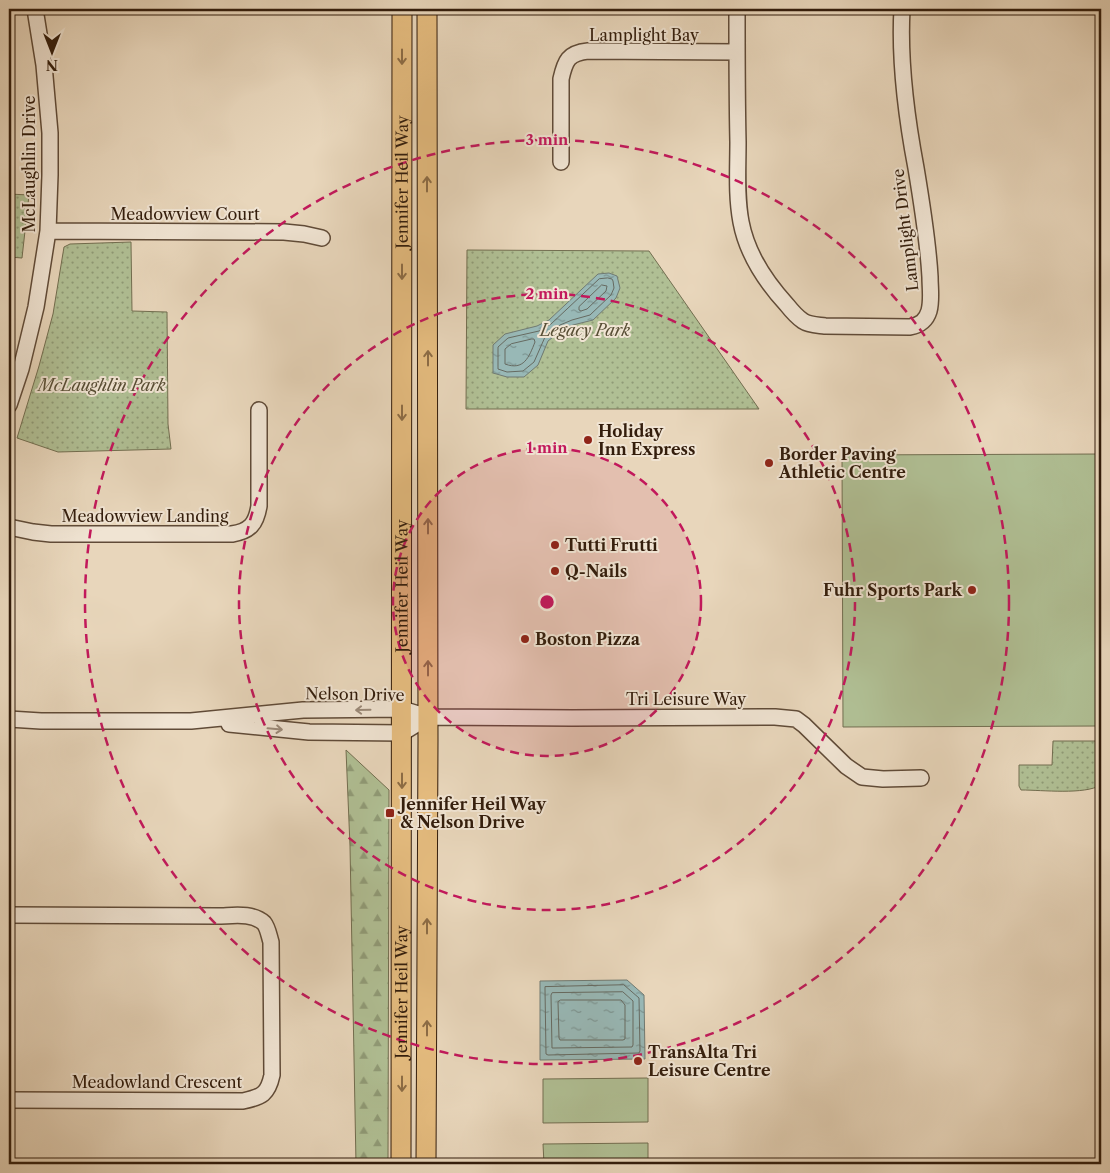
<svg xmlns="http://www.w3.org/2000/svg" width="1110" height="1173" font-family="'Libre Caslon Text',serif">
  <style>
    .grass { fill: #b0bf94; stroke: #726e50 }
    .forest { fill: url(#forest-firs); stroke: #726e50 }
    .park { fill: url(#park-dots); stroke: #726e50 }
    .water { fill: url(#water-ripples); stroke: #707a72 }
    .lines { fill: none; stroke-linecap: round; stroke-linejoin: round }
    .shore { stroke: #666a61; stroke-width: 1 }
    .minor-casing { stroke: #604b38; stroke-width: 18 }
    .major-casing { stroke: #331d0c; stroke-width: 21 }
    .minor { stroke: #f0e4d3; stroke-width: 15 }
    .major { stroke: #e4bb7e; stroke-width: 19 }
    .oneway { stroke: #8c6c45 }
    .oneway2 { stroke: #9b8a79 }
    .ring { fill: none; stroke: #c2185b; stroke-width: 2.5; stroke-dasharray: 9 6 }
    .poi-dot { fill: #8f2418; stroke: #f0e4d3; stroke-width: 2 }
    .labels { text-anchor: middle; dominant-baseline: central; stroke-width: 4; stroke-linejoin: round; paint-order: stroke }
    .street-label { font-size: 16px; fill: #331d0c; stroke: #f0e4d3 }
    .park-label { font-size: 16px; font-style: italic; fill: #584e35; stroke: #f0e4d3 }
    .poi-label { font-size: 16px; font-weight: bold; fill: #331d0c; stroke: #f0e4d3; text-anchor: start }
    .centre { fill: #c2185b; stroke: #f0e4d3; stroke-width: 2.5 }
    .ring-label { font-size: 15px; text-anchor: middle; font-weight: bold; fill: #c2185b; stroke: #f0e4d3; stroke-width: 4; stroke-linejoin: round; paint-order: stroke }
  </style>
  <defs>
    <pattern id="forest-firs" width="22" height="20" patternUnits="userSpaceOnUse" patternTransform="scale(1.25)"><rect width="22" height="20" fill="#b0bf94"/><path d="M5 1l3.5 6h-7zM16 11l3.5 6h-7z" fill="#909b77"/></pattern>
    <pattern id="park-dots" width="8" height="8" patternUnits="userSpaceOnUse" patternTransform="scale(1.25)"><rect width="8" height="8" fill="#b0bf94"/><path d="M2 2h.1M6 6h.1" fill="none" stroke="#909b77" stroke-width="1.8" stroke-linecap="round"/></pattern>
    <pattern id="water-ripples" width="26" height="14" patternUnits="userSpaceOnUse" patternTransform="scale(1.25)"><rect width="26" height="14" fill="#98b8b6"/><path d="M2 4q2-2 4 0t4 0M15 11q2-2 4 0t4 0" fill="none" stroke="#7d9592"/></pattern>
  </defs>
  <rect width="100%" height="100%" fill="#e8d6bb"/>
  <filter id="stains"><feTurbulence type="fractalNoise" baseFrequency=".004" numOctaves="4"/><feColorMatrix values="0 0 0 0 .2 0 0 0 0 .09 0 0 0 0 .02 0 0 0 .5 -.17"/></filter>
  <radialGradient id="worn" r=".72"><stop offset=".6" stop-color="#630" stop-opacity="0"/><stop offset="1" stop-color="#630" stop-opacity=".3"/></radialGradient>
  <path class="grass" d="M 1101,454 L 1101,726 L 843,727 L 842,455 Z
    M 648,1078 L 648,1122 L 543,1123 L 543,1079 Z
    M 648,1143 L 648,1164 L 544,1164 L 543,1144 Z"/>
  <path class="forest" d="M 346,750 L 389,790 L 388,1164 L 356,1164 L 350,846 Z"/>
  <path class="park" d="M 9,194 L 29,195 L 22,258 L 9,257 Z
    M 131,242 L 132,311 L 167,312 L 168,424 L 171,449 L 58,452 L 17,438 L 39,366 L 53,314 L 64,247 L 70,244 Z
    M 467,250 L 649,251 L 759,409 L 466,409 Z
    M 1053,741 L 1101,741 L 1101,785 C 1084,795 1043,790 1021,790 L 1019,786 L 1019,765 L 1052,765 Z"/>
  <path class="water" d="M 609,273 L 617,276 L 620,288 L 616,298 L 593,320 L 573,325 L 562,330 L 548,341 L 538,365 L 524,377 L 507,377 L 493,373 L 493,345 L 505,334 L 537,326 L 549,320 L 598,274 Z
    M 627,980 L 644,995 L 645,1059 L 540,1060 L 540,981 Z"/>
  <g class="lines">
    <path class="shore" d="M 608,278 L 612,279 L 613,281 L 614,288 L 611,295 L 590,315 L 572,320 L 560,325 L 545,337 L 534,362 L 523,371 L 507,372 L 498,369 L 498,347 L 508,338 L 539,331 L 551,324 L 599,279 Z
      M 602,285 L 607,286 L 606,291 L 587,309 L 581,311 L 579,310 L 579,307 Z
      M 532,339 L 534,339 L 535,342 C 529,357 524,371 505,364 L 505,349 L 511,344 Z
      M 624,985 L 639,998 L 640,1051 L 639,1053 L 548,1055 L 546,1054 L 545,989 L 545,987 Z
      M 623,992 L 633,1001 L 633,1045 L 632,1047 L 554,1048 L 552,1048 L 551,995 L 552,993 Z
      M 561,1000 L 621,1000 L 625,1005 L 625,1039 L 623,1040 L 560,1040 L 559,1038 L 558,1002 Z"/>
    <defs>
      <path id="minor" d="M 737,9 C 737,53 737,98 738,142 C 738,169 736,196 741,222 C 747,254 765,281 787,305 C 791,310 797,317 803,321 C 809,325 818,325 825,326 L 910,327 C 920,325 926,321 929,311 C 932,300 930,288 930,277 C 928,240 922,204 916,168 C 906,115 899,62 902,9
        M 561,162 L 561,79 C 565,61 568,53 588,51 L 737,52
        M 48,231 L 284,232 L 304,234 L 322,238
        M 9,405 L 21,369 L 36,307 L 48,231 L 50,175 L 50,133 L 44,65 L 35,9
        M 9,527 L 33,532 L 51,534 L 232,534 C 250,531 256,524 259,506 L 259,410
        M 9,719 L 41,721 L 191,721 L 303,710 L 402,709 L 428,717 L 572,718 L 775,717 L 796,719 L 804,725 L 846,766 L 862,777 L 883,779 L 921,778
        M 229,724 L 309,732 L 402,733 L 428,717
        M 9,915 L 217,916 C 232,916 252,912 264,923 C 268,928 269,936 271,942 L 272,1075 C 268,1094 262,1097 243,1101 L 9,1100"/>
      <g id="major">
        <path id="s1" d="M 401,1164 L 402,9"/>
        <path d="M 426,1164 L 428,740 L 427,9"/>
      </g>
    </defs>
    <use href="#minor" class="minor-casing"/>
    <use href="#major" class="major-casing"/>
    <use href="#minor" class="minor"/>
    <use href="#major" class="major"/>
  </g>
  <defs><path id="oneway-shaft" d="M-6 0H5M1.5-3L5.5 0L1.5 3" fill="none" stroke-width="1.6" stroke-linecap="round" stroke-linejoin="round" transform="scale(1.25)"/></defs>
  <g class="oneway">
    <use href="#oneway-shaft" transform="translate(402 57) rotate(90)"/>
    <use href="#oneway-shaft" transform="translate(427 184) rotate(-90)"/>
    <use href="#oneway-shaft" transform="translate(402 272) rotate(90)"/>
    <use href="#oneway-shaft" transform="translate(428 358) rotate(-90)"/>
    <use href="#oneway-shaft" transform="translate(402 413) rotate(90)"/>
    <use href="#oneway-shaft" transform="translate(428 526) rotate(-90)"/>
    <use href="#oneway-shaft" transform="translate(428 668) rotate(-90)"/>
    <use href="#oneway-shaft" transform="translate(402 781) rotate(90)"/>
    <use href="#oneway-shaft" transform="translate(427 926) rotate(-90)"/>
    <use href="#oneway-shaft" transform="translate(427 1028) rotate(-90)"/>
    <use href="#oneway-shaft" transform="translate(402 1084) rotate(90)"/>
  </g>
  <g class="oneway2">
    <use href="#oneway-shaft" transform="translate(363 710) rotate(179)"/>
    <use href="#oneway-shaft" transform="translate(275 729) rotate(5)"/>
  </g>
  <circle cx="547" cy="602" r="154" fill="#c2185b" fill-opacity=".12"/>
  <g class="ring">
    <circle cx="547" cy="602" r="154"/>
    <circle cx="547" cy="602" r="308"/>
    <circle cx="547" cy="602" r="462"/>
  </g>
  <g class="poi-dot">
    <circle cx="588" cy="440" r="5"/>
    <circle cx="769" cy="463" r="5"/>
    <circle cx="555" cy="545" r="5"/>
    <circle cx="555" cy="571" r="5"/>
    <circle cx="972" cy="590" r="5"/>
    <circle cx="525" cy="639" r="5"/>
    <rect x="385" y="808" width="10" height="10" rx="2.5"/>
    <circle cx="638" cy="1061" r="5"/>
  </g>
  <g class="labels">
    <g class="street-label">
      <text x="644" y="35">Lamplight Bay</text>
      <text transform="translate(29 164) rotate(-90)">McLaughlin Drive</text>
      <text stroke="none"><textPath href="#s1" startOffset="982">Jennifer Heil Way</textPath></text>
      <text x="185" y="214">Meadowview Court</text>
      <text transform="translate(905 230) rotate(-97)">Lamplight Drive</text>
      <text x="145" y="516">Meadowview Landing</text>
      <text stroke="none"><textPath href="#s1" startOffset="578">Jennifer Heil Way</textPath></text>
      <text transform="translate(355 694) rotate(1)">Nelson Drive</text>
      <text x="686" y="699">Tri Leisure Way</text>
      <text stroke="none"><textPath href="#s1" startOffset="172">Jennifer Heil Way</textPath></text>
      <text x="157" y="1082">Meadowland Crescent</text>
    </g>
    <g class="park-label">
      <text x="585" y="330">Legacy Park</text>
      <text x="102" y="385">McLaughlin Park</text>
    </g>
    <g class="poi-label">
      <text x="598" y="431">Holiday<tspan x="598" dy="18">Inn Express</tspan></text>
      <text x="779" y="454">Border Paving<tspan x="779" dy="18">Athletic Centre</tspan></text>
      <text x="565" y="545">Tutti Frutti</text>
      <text x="565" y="571">Q-Nails</text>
      <text x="962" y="590" text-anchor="end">Fuhr Sports Park</text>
      <text x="535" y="639">Boston Pizza</text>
      <text x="400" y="804">Jennifer Heil Way<tspan x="400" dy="18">&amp; Nelson Drive</tspan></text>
      <text x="648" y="1052">TransAlta Tri<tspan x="648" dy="18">Leisure Centre</tspan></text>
    </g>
  </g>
  <circle cx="547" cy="602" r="8" class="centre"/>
  <g class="ring-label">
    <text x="547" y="145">3 min</text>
    <text x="547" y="299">2 min</text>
    <text x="547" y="453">1 min</text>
  </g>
  <rect width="1110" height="1173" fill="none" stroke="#e8d6bb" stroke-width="30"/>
  <rect x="10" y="10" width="1090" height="1153" fill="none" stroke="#331d0c" stroke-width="2.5"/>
  <rect x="15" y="15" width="1080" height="1143" fill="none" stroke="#331d0c"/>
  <g transform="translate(52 52) rotate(180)" stroke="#f0e4d3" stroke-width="4" paint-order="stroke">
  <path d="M0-4L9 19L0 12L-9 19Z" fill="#331d0c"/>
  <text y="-8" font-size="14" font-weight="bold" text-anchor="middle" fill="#331d0c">N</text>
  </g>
  <rect width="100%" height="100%" filter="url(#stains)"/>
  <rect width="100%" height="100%" fill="url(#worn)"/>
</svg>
